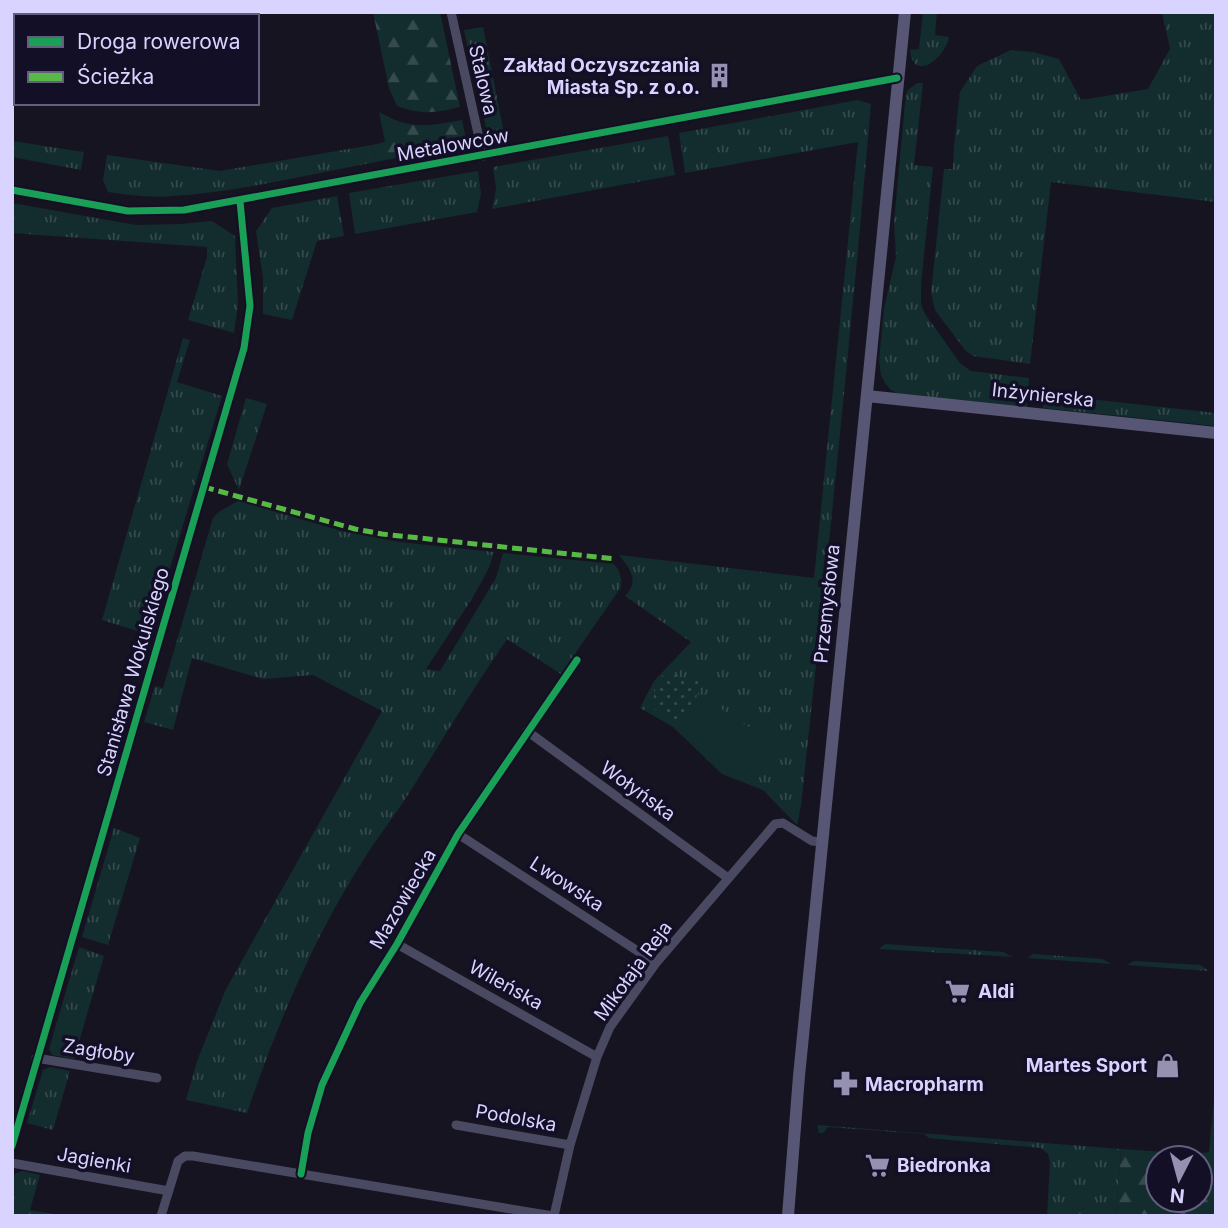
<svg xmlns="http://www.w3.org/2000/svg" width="1228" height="1228" font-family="Inter,sans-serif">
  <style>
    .grass { fill: url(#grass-tufts) }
    .forest { fill: url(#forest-firs); fill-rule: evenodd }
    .park { fill: url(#park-dots) }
    .pitch { fill: #132c2d }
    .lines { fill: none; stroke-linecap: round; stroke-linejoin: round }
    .street { stroke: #4a4962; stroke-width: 9 }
    .secondary { stroke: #575674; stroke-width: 12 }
    .quiet { stroke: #58b947; stroke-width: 5; stroke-dasharray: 10 5; stroke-linecap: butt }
    .cycleway-casing { stroke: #130f26; stroke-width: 11 }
    .cycleway { stroke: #1a9f57; stroke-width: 7 }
    .labels { text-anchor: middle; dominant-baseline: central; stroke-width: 7; stroke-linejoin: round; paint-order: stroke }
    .poi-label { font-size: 19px; font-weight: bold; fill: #d9d4ff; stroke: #130f26; text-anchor: start }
    .street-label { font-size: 19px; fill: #d9d4ff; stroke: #130f26 }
  </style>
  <defs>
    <pattern id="grass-tufts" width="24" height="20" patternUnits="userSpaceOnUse" patternTransform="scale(1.75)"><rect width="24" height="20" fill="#132c2d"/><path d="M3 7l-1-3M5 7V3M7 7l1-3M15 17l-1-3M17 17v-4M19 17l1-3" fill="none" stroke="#354a4c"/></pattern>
    <pattern id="forest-firs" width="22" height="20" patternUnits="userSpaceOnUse" patternTransform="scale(1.75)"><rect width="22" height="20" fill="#132c2d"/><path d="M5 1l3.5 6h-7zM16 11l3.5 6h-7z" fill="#354a4c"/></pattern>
    <pattern id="park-dots" width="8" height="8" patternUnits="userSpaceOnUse" patternTransform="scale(1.75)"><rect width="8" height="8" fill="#132c2d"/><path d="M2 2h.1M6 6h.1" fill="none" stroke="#354a4c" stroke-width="1.8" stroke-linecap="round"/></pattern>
  </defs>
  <rect width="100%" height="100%" fill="#161421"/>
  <path class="grass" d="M 923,12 L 937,12 L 935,35 L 949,37 C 946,57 913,84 910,50 L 919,49 Z
    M 1162,12 L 1216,12 L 1216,202 L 1051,182 L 1030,364 L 973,356 L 965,350 L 935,310 L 931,293 L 944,169 L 953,169 L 954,146 L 960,92 L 977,66 L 1011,50 L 1033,52 L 1059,59 L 1081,100 L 1148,89 L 1170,49 Z
    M 483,27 L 504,133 L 488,136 L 464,30 Z
    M 917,83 L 923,83 L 914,165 L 933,167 L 921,285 L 921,304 L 925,314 L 960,363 L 971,371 L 1029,378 L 1027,407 L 904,396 L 891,390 L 885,383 L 881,375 L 879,360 L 884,308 L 896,257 L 894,222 L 905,103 L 907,91 Z
    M 858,100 L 871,104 C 851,338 826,572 801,806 L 797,825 L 763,790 L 722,774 L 673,727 L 640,708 L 654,681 L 691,642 L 625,596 C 640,582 630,568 619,555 L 814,578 L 858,142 L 685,173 L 679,133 Z
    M 668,136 L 675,175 L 492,209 L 496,189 L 493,167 Z
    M 12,141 L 84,152 L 81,170 L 12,157 Z
    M 372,145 L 376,162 C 309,174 241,192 172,196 C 151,198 129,195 108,192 L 103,180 L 107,155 L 220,171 Z
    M 478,171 L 481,193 L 477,212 L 355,234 L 349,193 Z
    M 337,196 L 344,236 L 317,241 L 292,320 L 263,314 L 263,278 L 256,231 L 272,208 Z
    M 12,203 L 136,225 L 180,224 L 212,221 L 235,236 L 238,305 L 234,333 L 188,320 L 207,257 L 207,247 L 12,233 Z
    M 183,338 L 190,340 L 177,382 L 222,396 L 153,624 L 144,633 L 102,620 Z
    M 1044,394 L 1216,413 L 1216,426 L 1043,408 Z
    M 246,398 L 267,404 L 239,490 L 227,464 Z
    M 238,501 L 345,532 L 399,542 L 494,552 L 489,568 L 473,597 L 426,669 L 440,671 L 496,578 L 503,553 L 614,564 C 620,571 622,577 621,587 L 561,674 L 507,639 C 474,687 444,737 413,787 C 397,813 378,836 362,862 C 312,941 277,1025 247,1113 L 186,1100 L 197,1061 L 226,989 L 382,711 L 313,675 L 263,679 L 192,658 L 173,730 L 144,722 L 155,686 L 163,688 L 213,518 L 220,511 Z
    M 114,828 L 140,838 L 108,945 L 82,937 Z
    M 885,944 L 1003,952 L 1013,957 L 879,949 Z
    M 79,947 L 104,956 L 74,1059 L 52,1055 L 49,1049 Z
    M 1033,954 L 1102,959 L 1112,964 L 1028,958 Z
    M 1134,961 L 1200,965 L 1209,971 L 1127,965 Z
    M 50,1067 L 70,1071 L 53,1130 L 27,1123 L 43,1070 Z
    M 817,1125 L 1121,1149 L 1116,1216 L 1047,1216 L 1050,1162 L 1048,1154 L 1041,1148 L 929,1138 L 924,1134 L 828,1127 L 823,1133 L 819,1133 Z
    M 23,1171 L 40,1175 L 30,1210 L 67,1216 L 12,1216 L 12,1178 L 16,1173 Z"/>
  <path class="forest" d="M 373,12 L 440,12 L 460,107 C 437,113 420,115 397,106 L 389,88 Z
    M 379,112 C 410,130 429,126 462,120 L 467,144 L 376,162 L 372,145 L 385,142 Z
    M 1216,1078 L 1216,1189 L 1214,1216 L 1116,1216 L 1121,1149 L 1195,1154 L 1209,1152 ZM 1158,1158 L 1200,1158 L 1200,1200 L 1158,1200 Z"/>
  <path class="park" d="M 665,671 L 682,678 L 703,681 L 691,710 L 681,723 L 652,708 L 655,689 Z"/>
  <path class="pitch" d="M 709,701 L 778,746 L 754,783 L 685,738 Z"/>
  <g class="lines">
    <path class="street" d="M 451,12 L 483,156
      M 12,190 L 128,211 L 184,210 L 897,78
      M 527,731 L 728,878
      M 458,834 L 656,963
      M 397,944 L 597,1057
      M 36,1058 L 157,1078
      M 456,1125 L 570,1145
      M 12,1146 L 244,348 L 250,306 L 240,201
      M 12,1163 L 169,1191
      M 301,1174 L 308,1133 L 322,1085 L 360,1003 L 397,944 L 458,834 L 577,660
      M 161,1216 L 178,1161 L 185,1156 L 193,1156 L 553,1216
      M 554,1216 L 570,1145 L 597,1057 L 610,1027 L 656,963 L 775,824 L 783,823 L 812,841 L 823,842"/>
    <path class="secondary" d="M 867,396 L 1216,433
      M 788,1216 L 799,1076 L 905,12"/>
    <path class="quiet" d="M 204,487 L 355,529 L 382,534 L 616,559"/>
    <defs>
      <path id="cycleway" d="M 12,190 L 128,211 L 184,210 L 897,78
        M 12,1146 L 244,348 L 250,306 L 240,201
        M 301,1174 L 308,1133 L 322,1085 L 360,1003 L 397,944 L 458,834 L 577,660"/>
    </defs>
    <use href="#cycleway" class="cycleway-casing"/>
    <use href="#cycleway" class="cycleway"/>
  </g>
  <defs>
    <symbol id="building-bare" viewBox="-9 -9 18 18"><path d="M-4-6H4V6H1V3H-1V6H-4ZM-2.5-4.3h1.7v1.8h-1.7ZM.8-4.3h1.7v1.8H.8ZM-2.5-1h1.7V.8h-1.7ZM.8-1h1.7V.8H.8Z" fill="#9591b1" stroke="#130f26" stroke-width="2.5" paint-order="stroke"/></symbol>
    <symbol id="supermarket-bare" viewBox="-9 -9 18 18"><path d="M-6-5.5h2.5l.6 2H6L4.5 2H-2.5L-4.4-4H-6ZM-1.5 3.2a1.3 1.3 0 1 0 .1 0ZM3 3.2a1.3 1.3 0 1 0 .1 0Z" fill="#9591b1" stroke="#130f26" stroke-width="2.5" paint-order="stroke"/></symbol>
    <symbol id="shop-bare" viewBox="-9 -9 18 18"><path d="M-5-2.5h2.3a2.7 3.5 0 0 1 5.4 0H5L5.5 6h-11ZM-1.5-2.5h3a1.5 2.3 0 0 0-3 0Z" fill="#9591b1" stroke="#130f26" stroke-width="2.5" paint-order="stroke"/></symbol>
    <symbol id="pharmacy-bare" viewBox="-9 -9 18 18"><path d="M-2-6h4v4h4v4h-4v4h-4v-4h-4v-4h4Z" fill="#9591b1" stroke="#130f26" stroke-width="2.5" paint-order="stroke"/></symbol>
  </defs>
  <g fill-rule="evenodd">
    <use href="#building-bare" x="702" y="58" width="35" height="35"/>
    <use href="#supermarket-bare" x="940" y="974" width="35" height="35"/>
    <use href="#shop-bare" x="1150" y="1048" width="35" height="35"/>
    <use href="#pharmacy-bare" x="828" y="1066" width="35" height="35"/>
    <use href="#supermarket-bare" x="860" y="1148" width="35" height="35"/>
  </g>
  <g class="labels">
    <g class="poi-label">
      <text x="700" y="65" text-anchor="end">Zakład Oczyszczania<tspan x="700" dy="22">Miasta Sp. z o.o.</tspan></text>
      <text x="978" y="991">Aldi</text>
      <text x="1147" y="1065" text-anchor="end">Martes Sport</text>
      <text x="865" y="1084">Macropharm</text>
      <text x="897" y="1165">Biedronka</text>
    </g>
    <g class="street-label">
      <text transform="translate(483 80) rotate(77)">Stalowa</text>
      <text transform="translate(453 145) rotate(-10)">Metalowców</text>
      <text transform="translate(1043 395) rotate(6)">Inżynierska</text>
      <text transform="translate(827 604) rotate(-84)">Przemysłowa</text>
      <text transform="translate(133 672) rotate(-74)">Stanisława Wokulskiego</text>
      <text transform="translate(638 791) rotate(36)">Wołyńska</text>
      <text transform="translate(567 884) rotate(33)">Lwowska</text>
      <text transform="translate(403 899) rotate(-60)">Mazowiecka</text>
      <text transform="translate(633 971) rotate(-54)">Mikołaja Reja</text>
      <text transform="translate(506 985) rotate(29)">Wileńska</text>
      <text transform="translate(99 1051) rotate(9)">Zagłoby</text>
      <text transform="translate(516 1118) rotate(10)">Podolska</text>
      <text transform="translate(94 1160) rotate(10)">Jagienki</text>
    </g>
  </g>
  <rect width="1228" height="1228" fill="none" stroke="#d9d4ff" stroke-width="28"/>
  <rect x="14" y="14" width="245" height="91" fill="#130f26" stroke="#625e7d" stroke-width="2"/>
  <rect x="28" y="37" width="35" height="10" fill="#1a9f57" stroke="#625e7d" stroke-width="2"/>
  <text x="77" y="49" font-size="21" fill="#d9d4ff">Droga rowerowa</text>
  <rect x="28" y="72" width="35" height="10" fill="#58b947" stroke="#625e7d" stroke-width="2"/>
  <text x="77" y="84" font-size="21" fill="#d9d4ff">Ścieżka</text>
  <g transform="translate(1179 1179) rotate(186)"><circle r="33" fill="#130f26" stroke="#625e7d" stroke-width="2"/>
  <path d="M0-5L12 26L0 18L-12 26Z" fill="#9591b1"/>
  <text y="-10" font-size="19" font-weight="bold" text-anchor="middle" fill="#d9d4ff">N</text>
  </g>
</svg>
